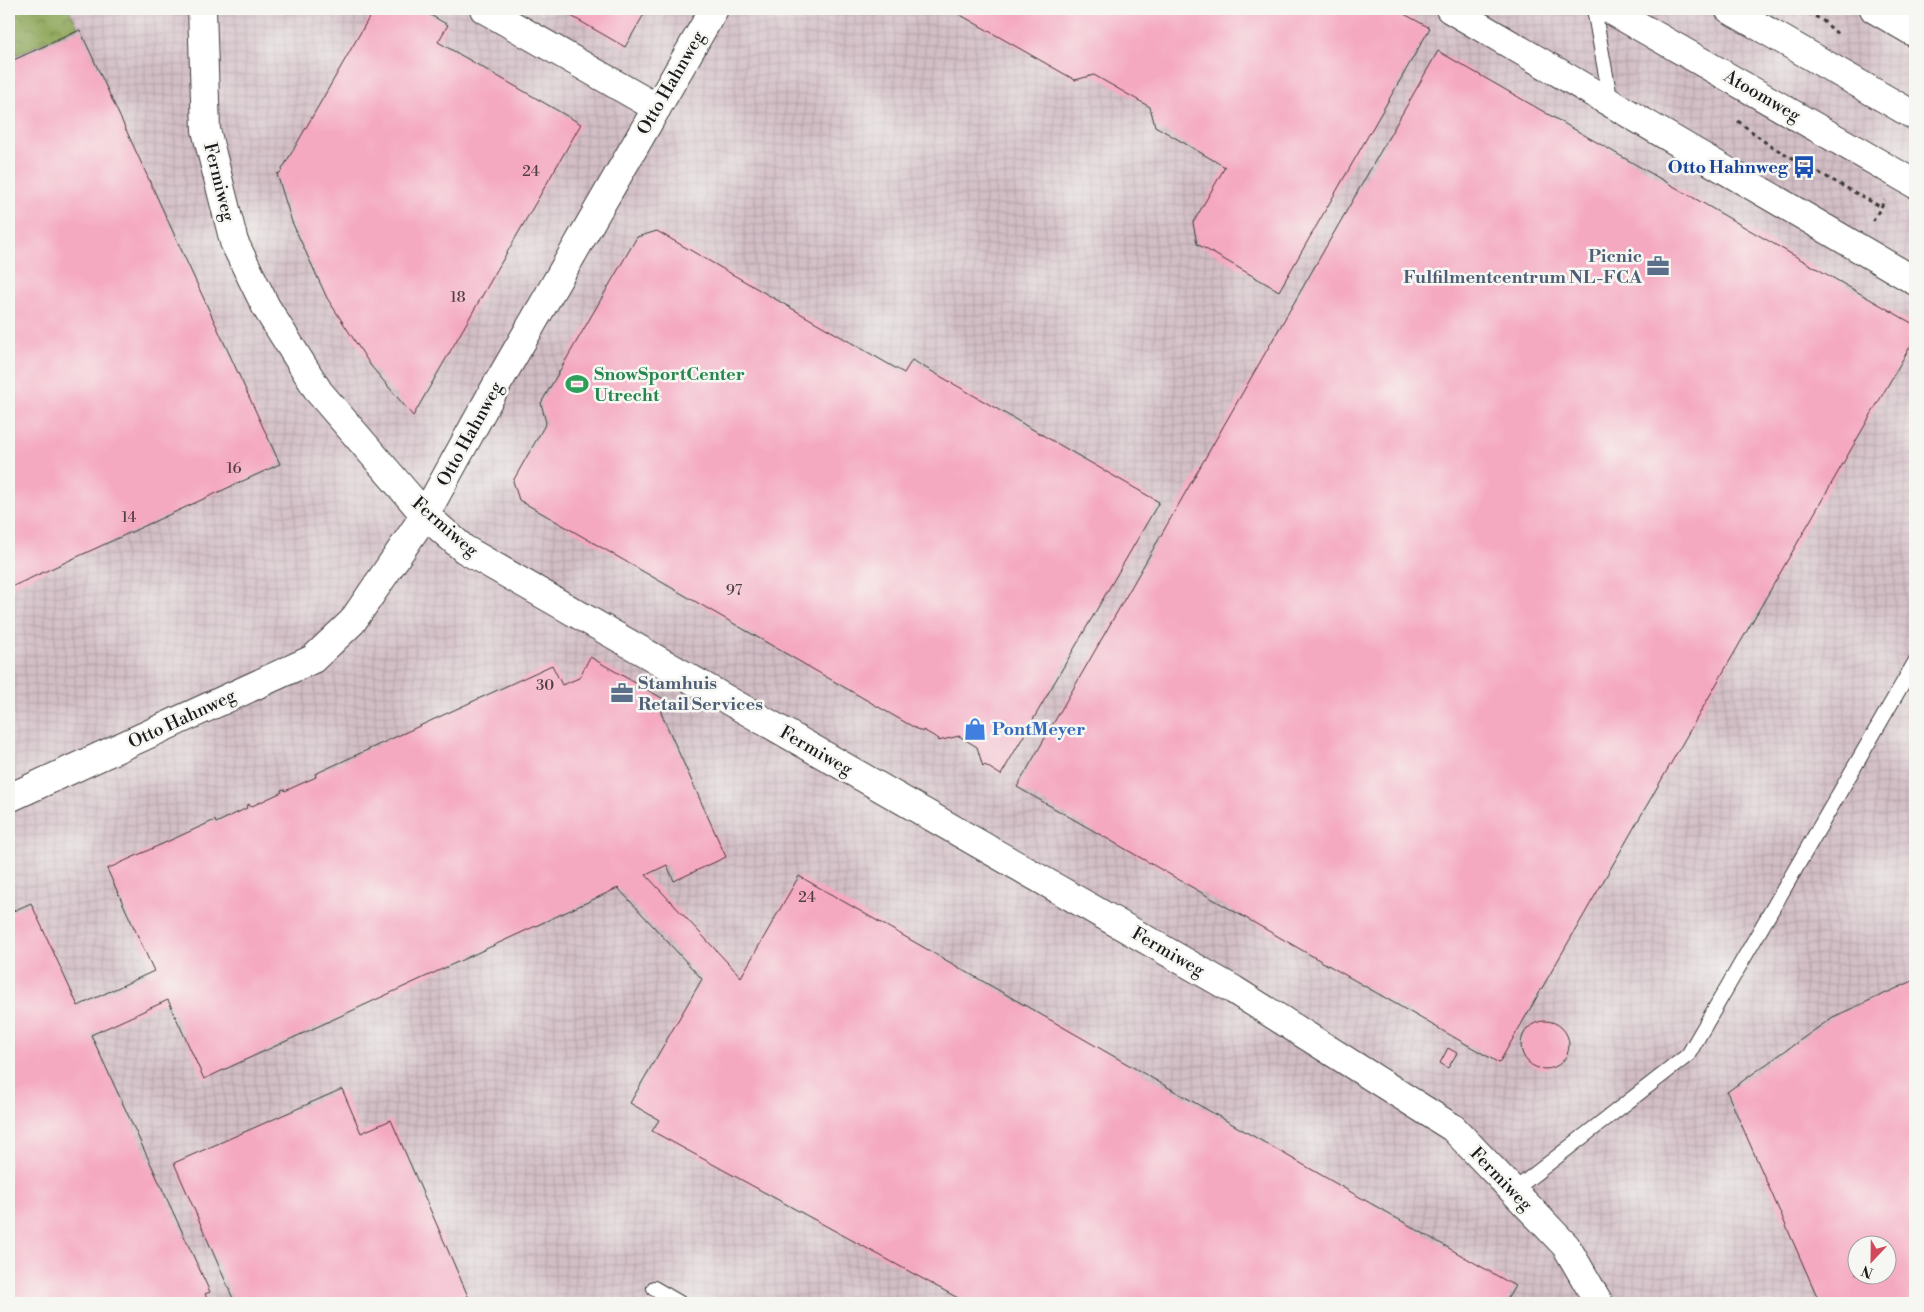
<svg xmlns="http://www.w3.org/2000/svg" width="1924" height="1312" font-family="'Libre Bodoni',serif">
  <style>
    .industrial { fill: url(#industrial-grid); fill-rule: evenodd }
    .forest { fill: url(#forest-crowns); stroke: #546039 }
    .building { fill: #f5a9c1; fill-rule: evenodd }
    .lines { fill: none; stroke-linecap: round; stroke-linejoin: round }
    .lane-casing { stroke: #3c3a36; stroke-width: 16 }
    .street-casing { stroke: #3c3a36; stroke-width: 30 }
    .secondary-casing { stroke: #3c3a36; stroke-width: 30 }
    .path { stroke: #3c3a36; stroke-width: 3; stroke-dasharray: 4 4; stroke-linecap: butt }
    .lane { stroke: #fff; stroke-width: 14 }
    .street { stroke: #fff; stroke-width: 28 }
    .secondary { stroke: #fff; stroke-width: 28 }
    .labels { text-anchor: middle; dominant-baseline: central; stroke-width: 5; stroke-linejoin: round; paint-order: stroke }
    .number-label { font-size: 15px; fill: #523f45 }
    .street-label { font-size: 18px; fill: #1c1c1c; stroke: #f6f6f2 }
    .transit-label { font-size: 18px; font-weight: bold; fill: #164399; stroke: #f6f6f2; text-anchor: end }
    .service-label { font-size: 18px; font-weight: bold; fill: #4e5e75; stroke: #f6f6f2; text-anchor: end }
    .leisure-label { font-size: 18px; font-weight: bold; fill: #27864d; stroke: #f6f6f2; text-anchor: start }
    .shop-label { font-size: 18px; font-weight: bold; fill: #366cbe; stroke: #f6f6f2; text-anchor: start }
  </style>
  <defs>
    <pattern id="industrial-grid" width="8" height="8" patternUnits="userSpaceOnUse" patternTransform="scale(1.25)"><rect width="8" height="8" fill="#d2bdc5"/><path d="M0 4h8M4 0v8" fill="none" stroke="#b4a2a9"/></pattern>
    <pattern id="forest-crowns" width="20" height="18" patternUnits="userSpaceOnUse" patternTransform="scale(1.25)"><rect width="20" height="18" fill="#8ca556"/><path d="M2 6a3 3 0 1 1 6 0M12 15a3 3 0 1 1 6 0" fill="none" stroke="#728646"/></pattern>
  </defs>
  <rect width="100%" height="100%" fill="#f6f6f2"/>
  <filter id="ink" filterUnits="userSpaceOnUse"><feTurbulence type="fractalNoise" baseFrequency=".02" numOctaves="2"/><feDisplacementMap in="SourceGraphic" scale="10" xChannelSelector="R" yChannelSelector="G"/><feConvolveMatrix kernelMatrix="1 2 1 2 8 2 1 2 1" color-interpolation-filters="sRGB"/></filter>
  <filter id="wash" filterUnits="userSpaceOnUse"><feTurbulence type="fractalNoise" baseFrequency=".0096" numOctaves="4" result="noise"/><feDisplacementMap in="SourceGraphic" scale="20" xChannelSelector="R" yChannelSelector="G"/><feGaussianBlur stdDeviation="1.12" result="paint"/><feColorMatrix in="noise" values="0 0 0 0 0 0 0 0 0 0 0 0 0 0 0 0 0 1.4 0 .05"/><feComposite in="paint" operator="in"/></filter>
  <g filter="url(#wash)">
    <rect width="100%" height="100%" fill="#eee4c9"/>
    <path class="industrial" d="M 9,9 L 1915,9 L 1915,1303 L 9,1303 ZM 1856,1244 L 1886,1244 L 1886,1274 L 1856,1274 Z"/>
    <path class="forest" d="M 9,9 L 69,9 L 78,27 L 9,58 Z"/>
    <g id="blocks">
      <path class="building" d="M 374,9 L 420,9 L 448,25 L 438,42 L 581,124 L 413,416 L 371,366 L 327,298 L 292,222 L 277,174 L 280,173 Z
        M 559,9 L 647,9 L 625,47 Z
        M 950,9 L 1395,9 L 1430,28 L 1279,291 L 1197,244 L 1193,223 L 1225,167 L 1155,126 L 1150,107 L 1094,75 L 1075,80 Z
        M 80,30 L 280,464 L 9,588 L 9,62 Z
        M 1438,51 L 1915,325 L 1915,338 L 1499,1063 L 1017,787 Z
        M 657,231 L 904,373 L 912,360 L 1159,502 L 1001,775 L 985,765 L 983,767 L 977,747 L 959,736 L 938,741 L 939,739 L 923,730 L 922,732 L 519,500 L 513,481 L 546,423 L 541,403 L 637,237 Z
        M 590,657 L 667,701 L 661,713 L 726,857 L 674,881 L 667,865 L 646,875 L 741,977 L 799,876 L 1515,1286 L 1505,1303 L 967,1303 L 652,1131 L 659,1120 L 630,1103 L 702,979 L 618,888 L 204,1079 L 168,1000 L 91,1035 L 210,1292 L 205,1294 L 209,1303 L 9,1303 L 9,913 L 31,903 L 78,1006 L 154,971 L 107,869 L 215,820 L 216,823 L 247,808 L 246,806 L 249,804 L 250,807 L 282,792 L 281,790 L 284,789 L 285,791 L 316,777 L 315,774 L 552,665 L 562,685 L 579,678 Z
        M 1915,980 L 1915,1303 L 1820,1303 L 1727,1092 L 1833,1017 ZM 1856,1244 L 1886,1244 L 1886,1274 L 1856,1274 Z
        M1521 1045a24 24 0 1 1 48 0a24 24 0 1 1-48 0Z
        M 1448,1048 L 1457,1053 L 1448,1068 L 1440,1063 Z
        M 342,1089 L 361,1133 L 391,1120 L 471,1303 L 235,1303 L 174,1163 Z"/>
    </g>
  </g>
  <g filter="url(#ink)">
    <use href="#blocks" fill-opacity="0" stroke="#3c3a36" stroke-width="1"/>
    <g class="lines">
      <defs>
        <path id="lane" d="M 1594,9 L 1611,103
          M 1513,1191 L 1688,1055 L 1915,662
          M 654,1288 L 680,1303"/>
        <path id="street" d="M 202,9 L 206,130 L 234,242 L 266,307 L 319,392 L 425,515 L 464,549 L 1234,990 L 1453,1128 L 1566,1246 L 1599,1303
          M 484,9 L 657,108
          M 1450,9 L 1915,281
          M 1874,9 L 1915,33
          M 9,798 L 313,659 L 352,622 L 425,515 L 495,388 L 714,9"/>
        <path id="secondary" d="M 1609,9 L 1915,184
          M 1729,9 L 1915,116"/>
      </defs>
      <use href="#lane" class="lane-casing"/>
      <use href="#street" class="street-casing"/>
      <use href="#secondary" class="secondary-casing"/>
      <path class="path" d="M 1801,9 L 1822,20 L 1840,36
        M 1738,121 L 1769,145 L 1881,207
        M 1873,221 L 1885,200"/>
      <use href="#lane" class="lane"/>
      <use href="#street" class="street"/>
      <use href="#secondary" class="secondary"/>
    </g>
  </g>
  <defs>
    <symbol id="bus-bare" viewBox="-9 -9 18 18"><path d="M-5-6H5V4H4V6H2V4H-2V6H-4V4H-5ZM-3.5-4V0h7V-4ZM-3.5 1.2v1.5H-2V1.2ZM2 1.2v1.5H3.5V1.2Z" fill="#1a4fb4" stroke="#f6f6f2" stroke-width="2.5" paint-order="stroke"/></symbol>
    <symbol id="office-bare" viewBox="-9 -9 18 18"><path d="M-6-3h4V-5.5h4V-3h4V5H-6ZM-1-4.5V-3h2v-1.5ZM-6 0V1H6V0Z" fill="#5c6f8a" stroke="#f6f6f2" stroke-width="2.5" paint-order="stroke"/></symbol>
    <symbol id="stadium-bare" viewBox="-9 -9 18 18"><path d="M0-5a6.5 5 0 1 0 0 10a6.5 5 0 1 0 0-10ZM-3.5-1.8h7v3.6h-7Z" fill="#2e9e5b" stroke="#f6f6f2" stroke-width="2.5" paint-order="stroke"/></symbol>
    <symbol id="shop-bare" viewBox="-9 -9 18 18"><path d="M-5-2.5h2.3a2.7 3.5 0 0 1 5.4 0H5L5.5 6h-11ZM-1.5-2.5h3a1.5 2.3 0 0 0-3 0Z" fill="#3f7fe0" stroke="#f6f6f2" stroke-width="2.5" paint-order="stroke"/></symbol>
  </defs>
  <g fill-rule="evenodd">
    <use href="#bus-bare" x="1788" y="151" width="32" height="32"/>
    <use href="#office-bare" x="1642" y="250" width="32" height="32"/>
    <use href="#stadium-bare" x="561" y="368" width="32" height="32"/>
    <use href="#office-bare" x="606" y="677" width="32" height="32"/>
    <use href="#shop-bare" x="959" y="713" width="32" height="32"/>
  </g>
  <g class="labels">
    <g class="number-label">
      <text x="531" y="171">24</text>
      <text x="458" y="297">18</text>
      <text x="234" y="468">16</text>
      <text x="129" y="517">14</text>
      <text x="734" y="590">97</text>
      <text x="545" y="685">30</text>
      <text x="807" y="897">24</text>
    </g>
    <g class="street-label">
      <text transform="translate(671 83) rotate(-60)">Otto Hahnweg</text>
      <text transform="translate(1762 96) rotate(30)">Atoomweg</text>
      <text transform="translate(219 182) rotate(76)">Fermiweg</text>
      <text transform="translate(470 434) rotate(-61)">Otto Hahnweg</text>
      <text transform="translate(445 527) rotate(41)">Fermiweg</text>
      <text transform="translate(182 719) rotate(-25)">Otto Hahnweg</text>
      <text transform="translate(816 751) rotate(30)">Fermiweg</text>
      <text transform="translate(1168 952) rotate(30)">Fermiweg</text>
      <text transform="translate(1501 1179) rotate(46)">Fermiweg</text>
    </g>
    <g class="transit-label">
      <text x="1788" y="167">Otto Hahnweg</text>
    </g>
    <g class="service-label">
      <text x="1642" y="256">Picnic<tspan x="1642" dy="21">Fulfilmentcentrum NL-FCA</tspan></text>
      <text x="638" y="683" text-anchor="start">Stamhuis<tspan x="638" dy="21">Retail Services</tspan></text>
    </g>
    <g class="leisure-label">
      <text x="594" y="374">SnowSportCenter<tspan x="594" dy="21">Utrecht</tspan></text>
    </g>
    <g class="shop-label">
      <text x="992" y="729">PontMeyer</text>
    </g>
  </g>
  <rect width="1924" height="1312" fill="none" stroke="#f6f6f2" stroke-width="30"/>
  <g transform="translate(1872 1260) rotate(202)"><circle r="24" fill="#f6f6f2" stroke="#9f9f9c"/>
  <path d="M0-4L9 19L0 12L-9 19Z" fill="#d1495b"/>
  <text y="-8" font-size="14" font-weight="bold" text-anchor="middle" fill="#1c1c1c">N</text>
  </g>
</svg>
